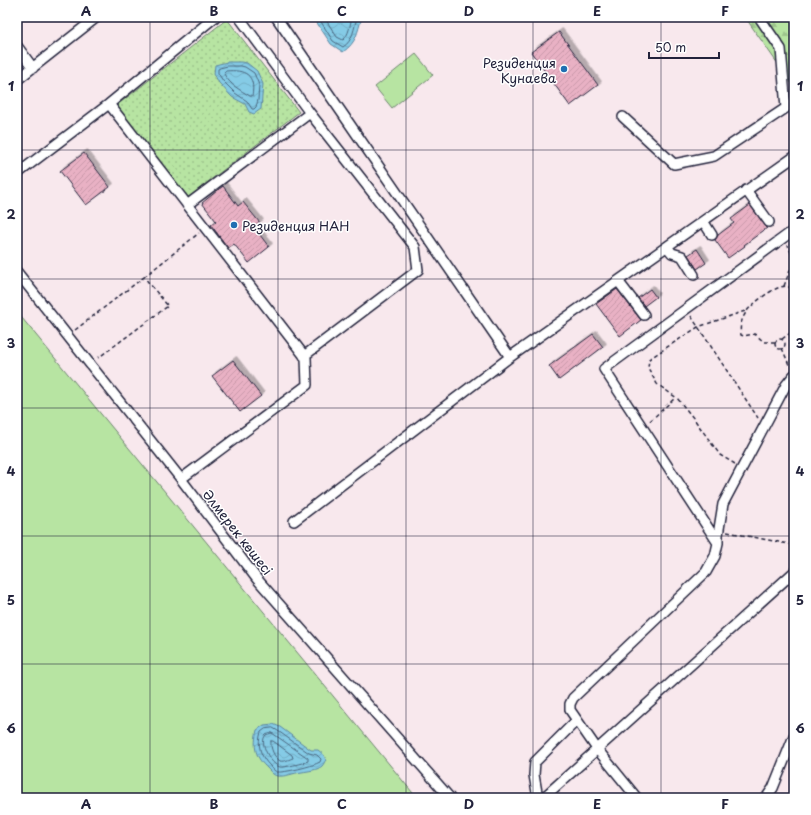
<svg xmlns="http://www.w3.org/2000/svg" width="811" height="815" font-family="'Playpen Sans',sans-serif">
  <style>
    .grass { fill: #b7e4a2; stroke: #6c836e }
    .forest { fill: url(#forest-firs); stroke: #6c836e }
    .park { fill: url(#park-dots); stroke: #6c836e }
    .water { fill: url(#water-waves); stroke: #5d87a2 }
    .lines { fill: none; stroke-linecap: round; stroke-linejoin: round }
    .shore { stroke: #4a667f; stroke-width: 1 }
    .building { fill: url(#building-hatch); stroke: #22223b; filter: url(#shadow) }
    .minor-casing { stroke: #22223b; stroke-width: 12 }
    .path { stroke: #22223b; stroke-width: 1.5; stroke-dasharray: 4 3; stroke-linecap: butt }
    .minor { stroke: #fff; stroke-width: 9 }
    .grid { fill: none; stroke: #22223b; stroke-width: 1; stroke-opacity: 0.55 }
    .poi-dot { fill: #1f6fb2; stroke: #fff; stroke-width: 1.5 }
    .labels { text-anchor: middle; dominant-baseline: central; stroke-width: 3; stroke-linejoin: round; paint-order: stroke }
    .poi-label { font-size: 13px; fill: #22223b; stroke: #fff; text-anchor: end }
    .street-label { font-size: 13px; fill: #22223b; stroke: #fff }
    .neatline { fill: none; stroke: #22223b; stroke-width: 1.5 }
    .grid-label { font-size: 13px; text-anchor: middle; font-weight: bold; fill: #22223b }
  </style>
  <defs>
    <pattern id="forest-firs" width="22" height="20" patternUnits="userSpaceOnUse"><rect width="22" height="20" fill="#b7e4a2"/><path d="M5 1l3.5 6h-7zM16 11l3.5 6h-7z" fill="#9dc38c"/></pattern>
    <pattern id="park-dots" width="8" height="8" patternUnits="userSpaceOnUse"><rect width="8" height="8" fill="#b7e4a2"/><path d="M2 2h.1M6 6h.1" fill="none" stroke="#9dc38c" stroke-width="1.8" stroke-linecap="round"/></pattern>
    <pattern id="water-waves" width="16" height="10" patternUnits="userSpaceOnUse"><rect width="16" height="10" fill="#85cbe6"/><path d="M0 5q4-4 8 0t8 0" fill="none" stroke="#73aec6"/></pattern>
    <pattern id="building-hatch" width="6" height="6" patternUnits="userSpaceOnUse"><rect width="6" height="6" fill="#e9b1c4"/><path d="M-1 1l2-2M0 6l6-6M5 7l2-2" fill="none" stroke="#c898a9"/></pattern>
    <filter id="shadow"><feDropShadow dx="3.5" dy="-3.5" stdDeviation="0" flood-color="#0004"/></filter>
  </defs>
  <rect width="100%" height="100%" fill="#f8e8ed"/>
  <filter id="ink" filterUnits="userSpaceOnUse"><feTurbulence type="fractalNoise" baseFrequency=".025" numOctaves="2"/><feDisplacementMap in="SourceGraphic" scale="8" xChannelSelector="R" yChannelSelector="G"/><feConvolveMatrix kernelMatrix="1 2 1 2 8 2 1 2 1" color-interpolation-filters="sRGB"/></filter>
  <g filter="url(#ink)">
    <path class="grass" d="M 416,54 L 433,75 L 392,108 L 375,87 Z
      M 17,312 L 417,798 L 17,798 Z"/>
    <path class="forest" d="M 745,17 L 794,17 L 794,87 Z"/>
    <path class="park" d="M 227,19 L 299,112 L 187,198 L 116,106 Z"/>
    <path class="water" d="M 313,17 L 362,17 C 357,33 357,42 343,52 L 331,44 Z
      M 227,62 L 241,62 L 247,63 L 257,71 L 263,84 L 261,109 L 254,114 L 249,112 L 245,104 L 232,97 L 219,83 L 214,74 L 215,65 Z
      M 273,724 L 280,727 L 311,750 L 318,750 L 324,755 L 326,760 C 324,762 324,764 322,766 C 318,770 308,771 302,772 C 293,773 286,777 277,776 C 273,775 271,772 268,769 C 255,757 253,747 257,730 L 264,725 Z"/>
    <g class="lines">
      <path class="shore" d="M 318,17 L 333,41 L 343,47 C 353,41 354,28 357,17
        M 324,17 L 337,37 L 343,40 C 349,35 350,25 352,17
        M 228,66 L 241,66 L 245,67 L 254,73 L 259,85 L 258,100 L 256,107 L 254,109 L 252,109 L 247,101 L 235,93 L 223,81 L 218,73 L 218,69 L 220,68 Z
        M 226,71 C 245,69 256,75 252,96 L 250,96 C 240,90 230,85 224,74 Z
        M 273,728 L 278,731 L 309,753 L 317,755 L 321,759 L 320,762 C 313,766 284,773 277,772 C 274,771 272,768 270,766 C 260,756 257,745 261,732 L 265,729 Z
        M 272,733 L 308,758 L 308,761 C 304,763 283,768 280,767 C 271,765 258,742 266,735 C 267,734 270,734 272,733 Z
        M 271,741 L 273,741 L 292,755 L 293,758 C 290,759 284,762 280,761 C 274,757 270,748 271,741 Z"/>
    </g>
    <path class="building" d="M 559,32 L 598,85 L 570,106 L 531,52 Z
      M 84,153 L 110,187 L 86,205 L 60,171 Z
      M 223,186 L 238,206 L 243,202 L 260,223 L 254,227 L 269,247 L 249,263 L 234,244 L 228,248 L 211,225 L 216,221 L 202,203 Z
      M 750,205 L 767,228 L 744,245 L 745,246 L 728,258 L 715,240 L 717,237 L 718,235 L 734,223 L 731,219 Z
      M 697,249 L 706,263 L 697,269 L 688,255 Z
      M 617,289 L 641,320 L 620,336 L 596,304 Z
      M 650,289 L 656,297 L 644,306 L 638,298 Z
      M 593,334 L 603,347 L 559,380 L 549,366 Z
      M 233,360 L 261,396 L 240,412 L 212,376 Z"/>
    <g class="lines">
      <defs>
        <path id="minor" d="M 276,17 L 510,357 L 294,521
          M 17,46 L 33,68
          M 17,80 L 97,17
          M 109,104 L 215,17
          M 623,117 L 674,164 L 714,156 L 786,108 L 781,49 L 759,17
          M 17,174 L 109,104 L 241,274 L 306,358 L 307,385 L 181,479
          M 746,190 L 769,222
          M 187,205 L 310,113 L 239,17
          M 703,221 L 712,235
          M 667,247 L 672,253 L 682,256 L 694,275
          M 17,272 L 181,479 L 257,579 L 450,798
          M 618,281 L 644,315
          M 304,356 L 418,270 L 415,247 L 310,113
          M 510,357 L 794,157
          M 718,543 L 604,369 L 794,230
          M 538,798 L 534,775 L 535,762 L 577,720
          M 543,798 L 794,572
          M 637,798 L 597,749 L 570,710 L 570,704 L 573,698 L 706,572 L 715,556 L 718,543 L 718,535 L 723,504 L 786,385 L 794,375
          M 766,798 L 773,788 L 794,736"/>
      </defs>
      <use href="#minor" class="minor-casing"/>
      <path class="path" d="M 144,277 L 199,233
        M 784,286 L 794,260 L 788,245
        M 691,316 L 758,418
        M 794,316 L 792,319 L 794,326
        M 75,330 L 144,277 L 168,306 L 98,358
        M 782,339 L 792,332 L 794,328
        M775 344a5 5 0 1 1 10 0a5 5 0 1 1-10 0Z
        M 775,342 L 764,342 L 756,335 L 754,334 L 744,336 L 741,335 C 739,326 742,318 747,311 C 753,303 779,282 789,287 C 791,288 792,290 794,291
        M 782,348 L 790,367
        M 650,421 L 675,398
        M 735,464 L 720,455 L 694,419 L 677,398 L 657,384 L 648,368 L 649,359 L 698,327 L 748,310
        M 727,532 L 794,545"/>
      <use href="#minor" class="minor"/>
    </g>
  </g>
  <path class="grid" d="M 150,17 L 150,798M 278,17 L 278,798M 406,17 L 406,798M 533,17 L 533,798M 661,17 L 661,798M 17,150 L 794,150M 17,279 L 794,279M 17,408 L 794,408M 17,536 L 794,536M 17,664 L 794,664"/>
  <g class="poi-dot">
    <circle cx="564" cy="69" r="4"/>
    <circle cx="234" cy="225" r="4"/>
  </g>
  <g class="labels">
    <g class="poi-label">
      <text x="556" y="62">Резиденция<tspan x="556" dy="15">Кунаева</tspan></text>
      <text x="242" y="225" text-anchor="start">Резиденция НАН</text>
    </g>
    <g class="street-label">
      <text transform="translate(238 532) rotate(52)">Әлмерек көшесі</text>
    </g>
  </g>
  <rect width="811" height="815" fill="none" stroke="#fff" stroke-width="44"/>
  <path d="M649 52v6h70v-6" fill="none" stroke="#22223b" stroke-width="2"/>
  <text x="655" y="52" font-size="12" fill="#22223b" stroke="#ffffff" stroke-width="3" paint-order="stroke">50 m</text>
  <rect x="22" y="22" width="767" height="771" class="neatline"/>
  <g class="grid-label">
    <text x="86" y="16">A</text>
    <text x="214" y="16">B</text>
    <text x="342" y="16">C</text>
    <text x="469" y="16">D</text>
    <text x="597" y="16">E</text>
    <text x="725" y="16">F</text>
    <text x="11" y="91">1</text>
    <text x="800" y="91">1</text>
    <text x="11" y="219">2</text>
    <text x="800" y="219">2</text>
    <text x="11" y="348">3</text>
    <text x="800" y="348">3</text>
    <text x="11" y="476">4</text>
    <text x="800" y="476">4</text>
    <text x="11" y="605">5</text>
    <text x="800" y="605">5</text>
    <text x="11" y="733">6</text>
    <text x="800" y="733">6</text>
    <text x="86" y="809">A</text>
    <text x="214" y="809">B</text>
    <text x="342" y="809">C</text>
    <text x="469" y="809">D</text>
    <text x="597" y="809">E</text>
    <text x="725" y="809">F</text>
  </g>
</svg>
